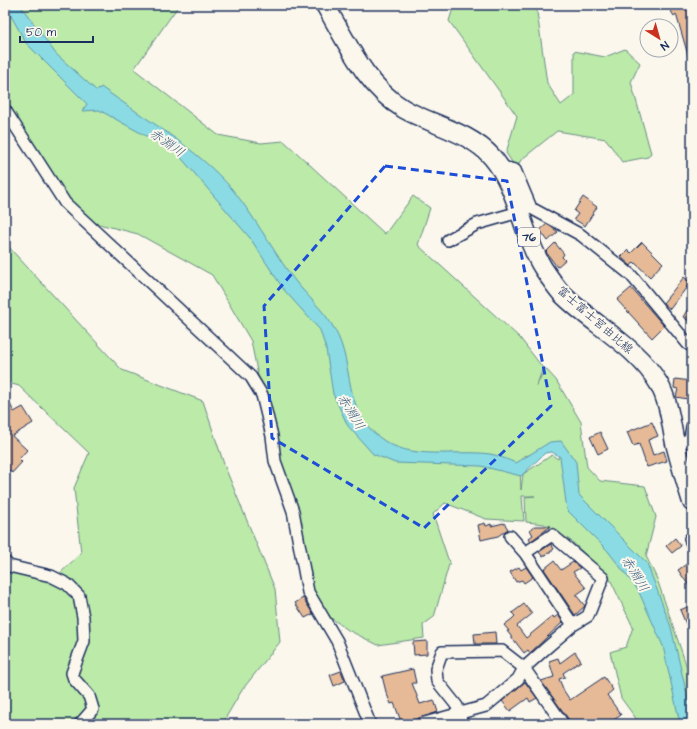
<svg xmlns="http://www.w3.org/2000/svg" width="697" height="729" font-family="'Architects Daughter','Klee One',sans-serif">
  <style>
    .green { fill: #bbeaa9; stroke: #6b8c84; fill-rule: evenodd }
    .water { fill: #8adbe3; stroke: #5e96ae }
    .building { fill: #e6ba96; stroke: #1b2f5e }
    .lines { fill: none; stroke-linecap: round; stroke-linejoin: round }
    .minor-casing { stroke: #1b2f5e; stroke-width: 14 }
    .primary-casing { stroke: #1b2f5e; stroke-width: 21 }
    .minor { stroke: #fbf7ec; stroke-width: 11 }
    .primary { stroke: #fbf7ec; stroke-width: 18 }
    .marked { fill: none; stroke: #1d4ed8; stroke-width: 3; stroke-dasharray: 8 5; stroke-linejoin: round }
    .labels { text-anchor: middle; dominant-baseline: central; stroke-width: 4; stroke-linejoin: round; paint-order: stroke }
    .shield { fill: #fbf7ec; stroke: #5e6b89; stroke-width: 1 }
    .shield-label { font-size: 11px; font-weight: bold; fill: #1b2f5e }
    .street-label { font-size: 12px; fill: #1b2f5e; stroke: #fbf7ec }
    .water-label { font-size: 13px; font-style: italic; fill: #375a7f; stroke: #fbf7ec }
  </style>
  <rect width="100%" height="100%" fill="#fbf7ec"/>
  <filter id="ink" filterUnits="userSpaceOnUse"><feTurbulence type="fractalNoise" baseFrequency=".025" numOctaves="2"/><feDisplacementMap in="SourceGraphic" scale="8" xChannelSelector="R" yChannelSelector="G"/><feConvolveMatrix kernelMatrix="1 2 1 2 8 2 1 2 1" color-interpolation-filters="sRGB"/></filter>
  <g filter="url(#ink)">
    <path class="green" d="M 5,5 L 179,5 L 134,69 L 218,135 L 261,143 L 284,141 L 385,234 L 413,196 L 430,208 L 418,245 L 520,338 L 543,368 L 536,387 L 545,368 L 556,380 L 581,422 L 587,467 L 600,481 L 645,486 L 656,517 L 646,556 L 657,579 L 692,682 L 692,724 L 640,724 L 621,698 L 610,652 L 626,647 L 633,627 L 609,577 L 600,568 L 571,541 L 544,524 L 526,522 L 525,497 L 535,496 L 522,496 L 524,521 L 486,519 L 445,503 L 433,514 L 448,559 L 450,561 L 434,617 L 423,625 L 424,638 L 378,645 L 348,630 L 324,613 L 306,584 L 309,566 L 306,560 L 275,461 L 251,341 L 212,275 L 138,234 L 95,223 L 68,199 L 35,152 L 5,98 ZM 560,450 L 558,459 L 552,455 L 523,474 L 521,490 L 520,466 L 524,456 Z
      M 454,5 L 536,5 L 547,83 L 561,105 L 574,95 L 574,51 L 605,57 L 625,49 L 640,63 L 631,82 L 651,153 L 648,157 L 622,162 L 606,139 L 557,131 L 521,160 L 516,168 L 506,153 L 517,116 L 449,21 Z
      M 5,243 L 122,370 L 203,401 L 225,467 L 275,589 L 280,642 L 242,690 L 222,724 L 5,724 L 5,569 L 51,582 L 81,553 L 74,488 L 89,453 L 19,386 L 5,382 Z"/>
    <path class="water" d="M 5,5 L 20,5 L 56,54 L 97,91 L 101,87 C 145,119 197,148 232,189 C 252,213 271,247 290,274 C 303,293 324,309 335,330 C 355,366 342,408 379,437 C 410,462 454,449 490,454 C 498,455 508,460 516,463 L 550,442 L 561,441 L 576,462 L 579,495 L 647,563 L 671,627 L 692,716 L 692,724 L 680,724 L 663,646 L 638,590 L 607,550 L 567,510 L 560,457 L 552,452 L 545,453 L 521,476 L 481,466 L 395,463 L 373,454 L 348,426 L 333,394 L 326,349 L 320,330 L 284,290 L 250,238 L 177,153 L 99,110 L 82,111 L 87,104 L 26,43 Z"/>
    <path class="building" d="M 667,5 L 692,5 L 692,61 L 690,62 L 676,14 L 674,16 Z
      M 583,197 L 597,207 L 585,226 L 574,219 L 578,214 L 574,211 Z
      M 547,224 L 558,232 L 548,241 L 540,230 Z
      M 642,242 L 663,263 L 650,277 L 634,262 L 631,266 L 621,257 L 628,250 L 631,253 Z
      M 555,243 L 564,254 L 562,257 L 565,260 L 557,267 L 546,252 Z
      M 684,277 L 690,283 L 670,309 L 663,303 Z
      M 631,288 L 664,326 L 652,338 L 617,300 Z
      M 692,302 L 692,323 L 683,317 Z
      M 675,379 L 691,381 L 688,399 L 676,397 L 678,389 L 674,388 Z
      M 5,394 L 14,412 L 23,407 L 33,423 L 12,436 L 27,450 L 19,459 L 22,462 L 12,473 L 10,470 L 5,475 L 5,424 L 8,422 L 5,416 Z
      M 652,422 L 658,436 L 648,440 L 653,455 L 664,451 L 667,461 L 647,467 L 639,444 L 633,446 L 627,432 Z
      M 600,432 L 608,449 L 598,454 L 590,437 Z
      M 485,523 L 486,526 L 491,524 L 491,526 L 504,523 L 508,529 L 498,536 L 481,540 L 478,525 Z
      M 535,526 L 551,526 L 531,541 L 529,538 L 533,535 L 530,530 Z
      M 675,538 L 681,546 L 672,553 L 666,546 Z
      M 551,544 L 554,549 L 543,557 L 539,552 Z
      M 554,561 L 561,570 L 573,562 L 580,568 L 573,572 L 586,588 L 576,595 L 585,606 L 575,615 L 544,569 Z
      M 688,563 L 692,568 L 692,590 L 678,570 Z
      M 519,567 L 521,570 L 526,567 L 533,577 L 524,583 L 522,580 L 516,582 L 510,572 Z
      M 303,598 L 313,614 L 305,618 L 295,603 Z
      M 524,604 L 532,614 L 517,626 L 526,638 L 553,616 L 554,618 L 558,615 L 563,622 L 530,653 L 528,650 L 524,653 L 507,631 L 509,631 L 504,625 L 512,619 L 515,616 L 512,613 Z
      M 692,605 L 692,638 L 680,610 Z
      M 495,632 L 496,644 L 475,644 L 474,634 Z
      M 427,641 L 427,654 L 414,655 L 413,642 Z
      M 575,652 L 581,661 L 563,673 L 565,677 L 559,679 L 564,691 L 570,700 L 604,677 L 613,690 L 607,695 L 621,715 L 608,724 L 572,724 L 541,681 L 554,677 L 549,661 L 558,658 L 560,663 Z
      M 413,669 L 416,683 L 412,683 L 420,704 L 434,700 L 438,712 L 402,724 L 394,703 L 391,704 L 386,692 L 382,676 Z
      M 341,671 L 345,681 L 334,686 L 330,675 Z
      M 525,682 L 537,698 L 530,702 L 528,698 L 510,711 L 502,701 Z"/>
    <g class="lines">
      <defs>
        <path id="minor" d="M 5,110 L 65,203 L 251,377 L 262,395 L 272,436 L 275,461 L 293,511 L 308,592 L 337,641 L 370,724
          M 498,166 L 515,170 L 531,208 L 581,235 L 631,275 L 688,344 L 692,346
          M 448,240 L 477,224 L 519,212
          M 676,445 L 690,439 L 692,427
          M 510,536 L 525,553 L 573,625
          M 690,539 L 692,544
          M 5,562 L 9,566 L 51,576 L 67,584 L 79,596 L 83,617 L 84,641 L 72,673 L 74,679 L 89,696 L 93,709 L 80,724
          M 421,724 L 486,706 L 518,679 L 524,668 L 544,650 L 573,625 L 588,616 L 603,578 L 552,535 L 525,553
          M 462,724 L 457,706 L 437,681 L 436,669 L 442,652 L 502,651 L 524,668 L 563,724"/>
        <path id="primary" d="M 325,5 C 347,42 366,87 404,109 C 432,125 470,132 492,157 C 518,187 522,235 543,268 C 549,277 555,286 562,294 C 593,325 637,346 659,384 C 669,402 671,424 675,443 C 680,463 686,483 692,502"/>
      </defs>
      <use href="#minor" class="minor-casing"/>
      <use href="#primary" class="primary-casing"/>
      <use href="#minor" class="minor"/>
      <use href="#primary" class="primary"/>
    </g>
  </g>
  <path class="marked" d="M 385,166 L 507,181 L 551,406 L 424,528 L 272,438 L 264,306 Z"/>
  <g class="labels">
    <rect class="shield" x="518" y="228" width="22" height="18" rx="3"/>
    <g class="shield-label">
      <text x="529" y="237">76</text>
    </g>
    <g class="street-label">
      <text transform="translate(595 320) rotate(41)">富士富士宮由比線</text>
    </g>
    <g class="water-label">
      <text transform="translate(167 143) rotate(35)">赤淵川</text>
      <text transform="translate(351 412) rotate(58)">赤淵川</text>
      <text transform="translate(635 574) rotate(58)">赤淵川</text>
    </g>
  </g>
  <rect width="697" height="729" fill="none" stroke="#fbf7ec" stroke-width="20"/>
  <rect x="10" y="10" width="677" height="709" fill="none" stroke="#1b2f5e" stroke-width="1.5" filter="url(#ink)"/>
  <g transform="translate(659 38) rotate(143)"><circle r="19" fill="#fbf7ec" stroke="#a1a7b3"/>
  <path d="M0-3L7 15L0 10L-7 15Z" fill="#c8321e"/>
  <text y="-6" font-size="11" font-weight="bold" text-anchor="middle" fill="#1b2f5e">N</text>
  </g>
  <path d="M20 36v6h73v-6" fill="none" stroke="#1b2f5e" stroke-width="2"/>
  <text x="26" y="36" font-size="12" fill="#1b2f5e" stroke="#fbf7ec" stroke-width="3" paint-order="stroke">50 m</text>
</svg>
